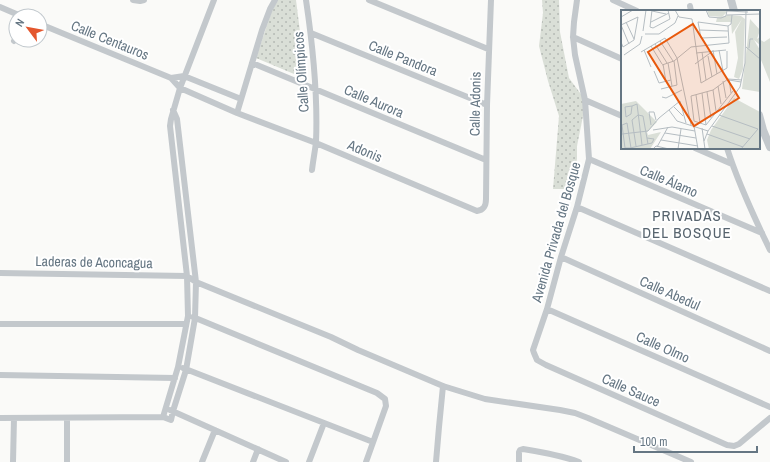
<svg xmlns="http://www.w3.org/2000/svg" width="770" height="462" font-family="'Archivo Narrow',sans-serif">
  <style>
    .grass { fill: #dadfd7 }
    .park { fill: url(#park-dots) }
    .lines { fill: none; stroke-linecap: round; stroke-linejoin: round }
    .minor { stroke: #c3c8cc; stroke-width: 6 }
    .tertiary { stroke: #c3c8cc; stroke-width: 8 }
    .labels { text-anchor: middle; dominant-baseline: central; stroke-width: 4; stroke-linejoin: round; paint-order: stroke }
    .street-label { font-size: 14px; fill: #657683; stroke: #fff }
    .neighbourhood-label { font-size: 15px; letter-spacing: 1px; fill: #57646e; stroke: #fff }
    .inset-road { fill: none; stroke: #b5bdc2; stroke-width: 1 }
    .view { fill: #e8590c; fill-opacity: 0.15; stroke: #e8590c; stroke-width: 2 }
    .inset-edge { fill: none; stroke: #657683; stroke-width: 2 }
  </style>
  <defs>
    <pattern id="park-dots" width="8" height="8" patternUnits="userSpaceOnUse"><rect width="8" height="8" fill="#dadfd7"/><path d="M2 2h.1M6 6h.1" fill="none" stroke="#b4b9b4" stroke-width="1.8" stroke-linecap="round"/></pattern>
  </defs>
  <rect width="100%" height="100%" fill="#fafaf8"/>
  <path class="grass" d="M 770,38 L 770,82 L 759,55 L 759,39 L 764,42 Z"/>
  <path class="park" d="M 278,0 L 296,0 L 306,79 L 256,58 L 271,13 Z
    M 542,0 L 559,0 L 560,32 L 569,78 L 586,101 L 577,146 L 577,159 L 570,189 L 553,189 L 559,116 L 548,81 L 539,46 L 543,13 Z"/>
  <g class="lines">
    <path class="minor" d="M 133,0 L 140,1 L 144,0
      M 306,0 C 313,47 318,95 316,142 C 315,151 313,161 312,170
      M 369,0 L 488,49
      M 577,0 L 574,22 L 573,37 L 575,55 L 585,100 L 589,159 L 577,207 L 561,257 L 547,309 L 533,350 L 534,353 L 537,360 L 546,365 L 727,445 L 734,446 L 739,444 L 770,418
      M 613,0 L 637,11
      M 690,6 L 691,11
      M 0,7 L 21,16
      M 40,24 L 171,78 L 180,88 L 237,113 L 316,143 L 477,211 C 484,210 486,206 486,199 L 487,105 L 491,0
      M 311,33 L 487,105
      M 573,37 L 622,59
      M 14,41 L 16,39
      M 252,63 L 486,160
      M 171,78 L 184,76 L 241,99
      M 585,100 L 622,116
      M 237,113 L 262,30 L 270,9 L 275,0
      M 695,148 L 732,164
      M 727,148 C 738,183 754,217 770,250
      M 589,159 L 762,233
      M 577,207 L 770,291
      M 561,257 L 770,351
      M 0,273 L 187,276 L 196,282 L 331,337 L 358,350 L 443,386 L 485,399 L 560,410 L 575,413 L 588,418 L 691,462
      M 547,309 L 770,407
      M 193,317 L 377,393 L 385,399 L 386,406 L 366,462
      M 0,324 L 186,324
      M 183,368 L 373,442
      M 0,375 L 175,378
      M 170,410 L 286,462
      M 163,417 L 178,367 L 188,316 L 187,276 L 170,126 L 171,119 L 180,88 L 214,0
      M 0,418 L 163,417 L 171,420 L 173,411 L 186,370 L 195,318 L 196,282 L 177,119 L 173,110
      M 13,462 L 14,418
      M 67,462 L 67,418
      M 202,462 L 215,430
      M 253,462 L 258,449
      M 309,462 L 324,423
      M 436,462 L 439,427 L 443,386
      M 519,462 L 519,452 L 520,450 L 523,449 C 542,452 560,455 579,462"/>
    <path class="tertiary" d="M 731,0 L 734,11
      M 759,115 L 763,130 L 770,147"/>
  </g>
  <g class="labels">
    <g class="street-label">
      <text transform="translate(110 40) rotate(22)">Calle Centauros</text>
      <text transform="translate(403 58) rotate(22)">Calle Pandora</text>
      <text transform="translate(301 72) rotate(-94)">Calle Olímpicos</text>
      <text transform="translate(374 101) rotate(23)">Calle Aurora</text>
      <text transform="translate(475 104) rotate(-89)">Calle Adonis</text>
      <text transform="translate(365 151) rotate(23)">Adonis</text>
      <text transform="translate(669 181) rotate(23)">Calle Álamo</text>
      <text transform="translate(556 232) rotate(-74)">Avenida Privada del Bosque</text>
      <text transform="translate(94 262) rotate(1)">Laderas de Aconcagua</text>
      <text transform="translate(670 293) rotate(24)">Calle Abedul</text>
      <text transform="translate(663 347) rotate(24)">Calle Olmo</text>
      <text transform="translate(631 390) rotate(24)">Calle Sauce</text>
    </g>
    <g class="neighbourhood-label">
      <text x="687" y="215">PRIVADAS<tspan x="687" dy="17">DEL BOSQUE</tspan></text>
    </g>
  </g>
  <g transform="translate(621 10)">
    <rect width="139" height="139" fill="#fafaf8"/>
    <path d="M 107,5 L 120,6 L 124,9 L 122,59 L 118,69 L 113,67 L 117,48 L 114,22 L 121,9 L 111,24 L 110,12 L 95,12 L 96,8 ZM 129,9 L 139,20 L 136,29 L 139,27 L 139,35 L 133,30 L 139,40 L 139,82 L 121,79 ZM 113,88 L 139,102 L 139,139 L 88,139 L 86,130 L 90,120 ZM 15,91 L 36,112 L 26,122 L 27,125 L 40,122 L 29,139 L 0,139 L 0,94 Z" fill="#dadfd7"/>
    <path d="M 86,0 L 105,0 L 106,2 L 101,7 L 88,6 Z" fill="#dadfd7"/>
    <path class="inset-road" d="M 31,0 L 29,17 L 32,18 L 49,9 L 47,0M 54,0 L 58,7 L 71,9M 85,0 L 88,7 L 100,8 L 105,6 L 106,0M 31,1 L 45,4M 106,1 L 127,2M 106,5 L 139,4M 0,7 L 12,0M 71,9 L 80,73 L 106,58 L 106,41M 5,12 L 13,29M 30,12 L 48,3M 0,15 L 17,7 L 13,30 L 2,37 L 0,32M 0,15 L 8,34M 107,16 L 110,14 L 111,5M 78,20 L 107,21M 22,21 L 25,0M 24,24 L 38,24 L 54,13 L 57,6M 106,27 L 80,28 L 77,12 L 107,16M 39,31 L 52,51M 34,34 L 46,53M 30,36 L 41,54M 125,37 L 139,49M 128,38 L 129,29 L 132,29M 23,40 L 30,57M 92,40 L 96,64M 98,40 L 102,61M 20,42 L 44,28 L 56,48 L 70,115M 81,42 L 85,70M 75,43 L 105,40M 3,45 L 19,34 L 21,26M 87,46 L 91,67M 47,53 L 51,76M 42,54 L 45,72M 74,54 L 92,41M 41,55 L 53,51 L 70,37 L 108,33 L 107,16M 33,61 L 38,73 L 50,70M 108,69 L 110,83M 108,70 L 120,72M 102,71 L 105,88M 97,76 L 100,94M 40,79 L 56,75 L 53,51M 92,80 L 95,101M 86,82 L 90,108M 81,83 L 85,115M 75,85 L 79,113M 41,87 L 45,88 L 61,80M 11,96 L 10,104 L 5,107 L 4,97 L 11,96 L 16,94 L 21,135M 53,97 L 62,106M 48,100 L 56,111 L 87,121M 98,105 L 137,119 L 120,139M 30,115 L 28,102 L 33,102 L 35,110M 85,115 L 73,111 L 70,86 L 92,80 L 107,69 L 121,70M 85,115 L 112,81M 73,116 L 77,139M 91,116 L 129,129M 81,118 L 84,139M 32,120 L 51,117 L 74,121M 44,123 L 75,128M 1,124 L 27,121 L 38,108 L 59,91 L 65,113M 86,124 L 122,137M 40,130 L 77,136M 83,131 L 87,121 L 119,77 L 124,53 L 125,0M 15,136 L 11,110 L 17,105 L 22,106 L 27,134M 36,137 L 47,117M 10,138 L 6,113 L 1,115 L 4,138 L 9,138 L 31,133 L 33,129 L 26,128M 32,139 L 35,136 L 48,139M 57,139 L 60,119"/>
    <path class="view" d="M 72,14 L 118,88 L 73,116 L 27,42 Z"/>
    <rect width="139" height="139" class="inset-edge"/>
  </g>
  <g transform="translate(28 28) rotate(302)"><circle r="19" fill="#ffffff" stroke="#c1c8cd"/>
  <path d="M0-3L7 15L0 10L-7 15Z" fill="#e4572e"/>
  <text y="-6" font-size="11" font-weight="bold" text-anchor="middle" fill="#657683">N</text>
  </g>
  <path d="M634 446v6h123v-6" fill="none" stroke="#657683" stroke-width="2"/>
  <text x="640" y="446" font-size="12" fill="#657683" stroke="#ffffff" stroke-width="3" paint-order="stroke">100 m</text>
</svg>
